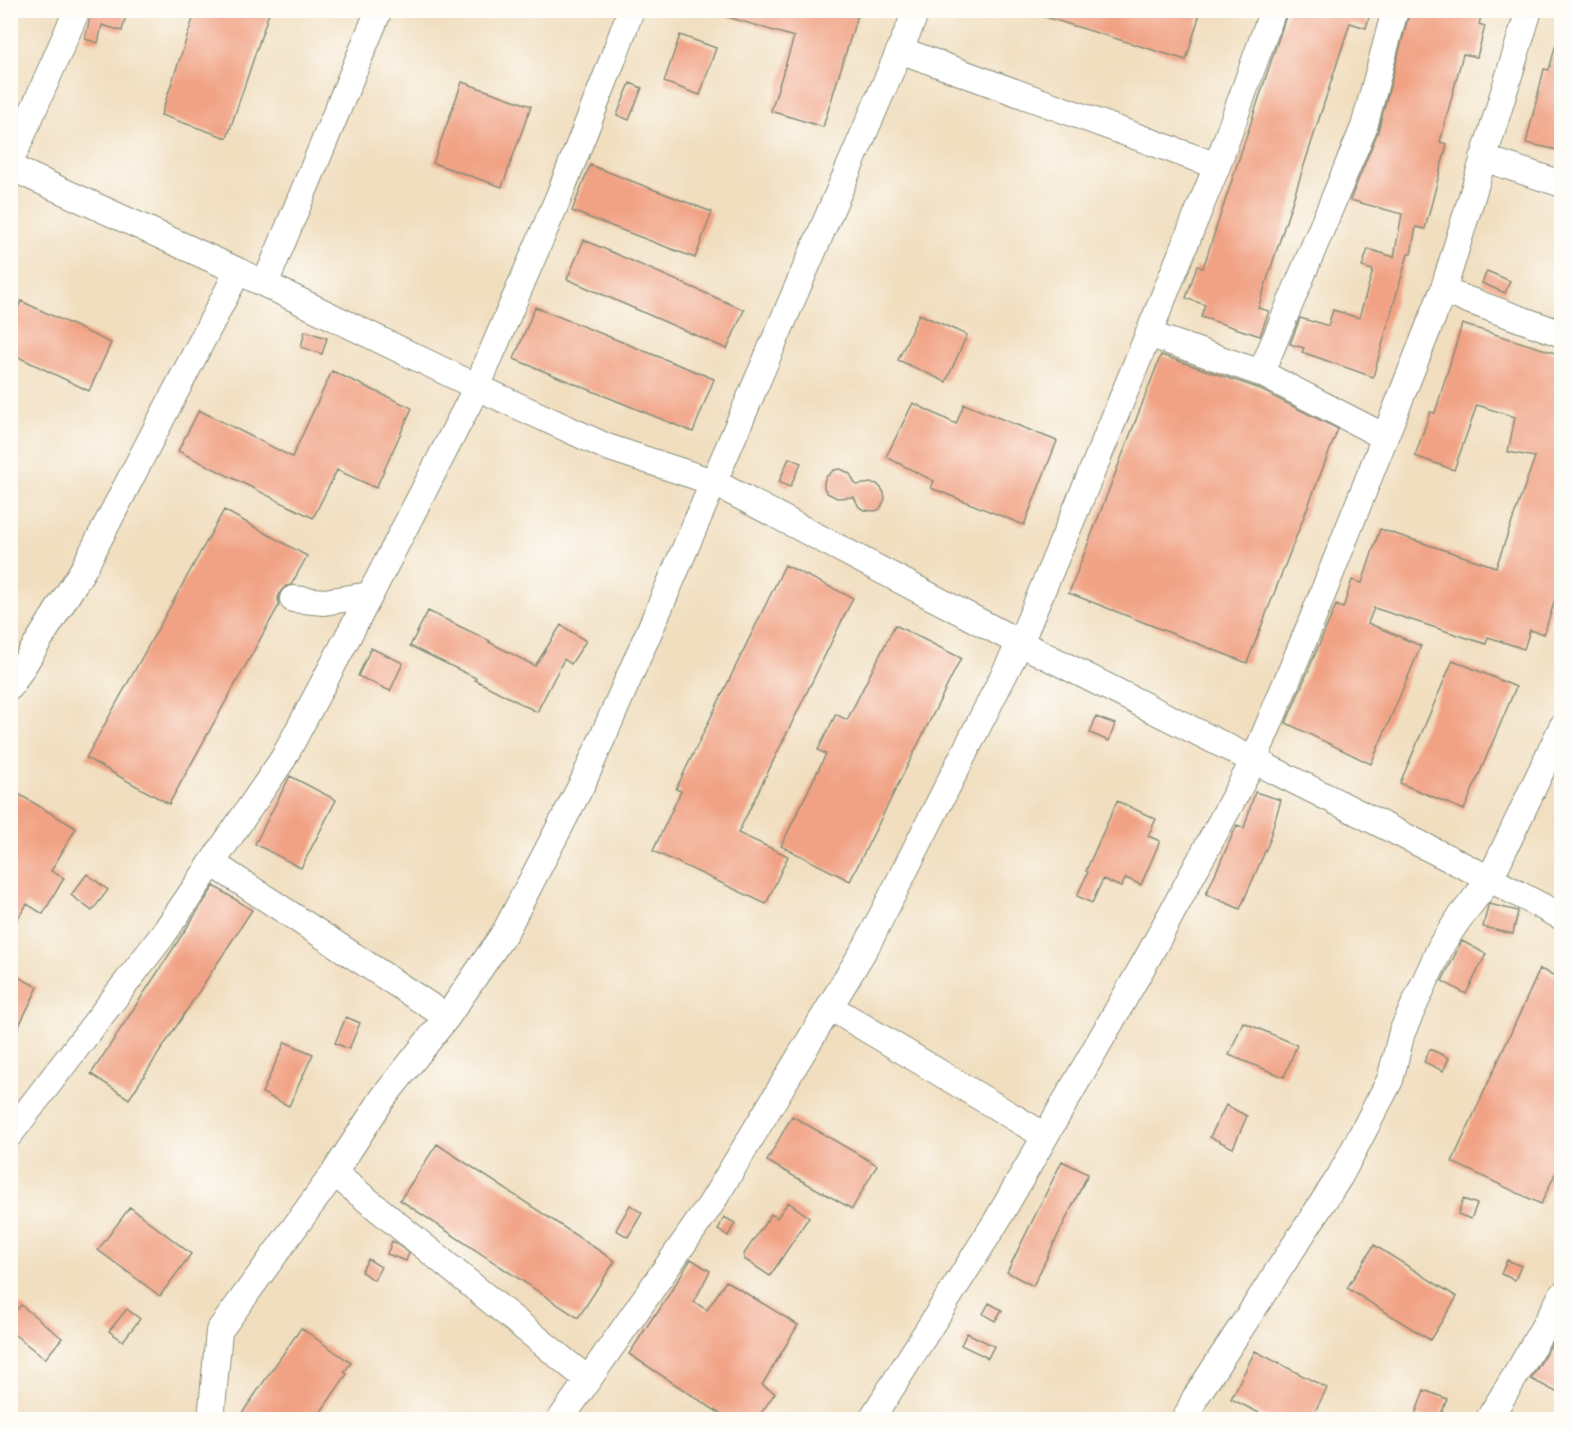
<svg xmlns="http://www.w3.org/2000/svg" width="1572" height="1430" font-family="'Architects Daughter',sans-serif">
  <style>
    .building { fill: #f1a284 }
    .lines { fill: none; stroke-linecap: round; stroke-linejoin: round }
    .minor-casing { stroke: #888e7a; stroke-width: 28 }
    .minor { stroke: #fff; stroke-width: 26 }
  </style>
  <rect width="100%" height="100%" fill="#fdfcf7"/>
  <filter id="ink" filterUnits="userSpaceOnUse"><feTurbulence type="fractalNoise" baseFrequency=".0167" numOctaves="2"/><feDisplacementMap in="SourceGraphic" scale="12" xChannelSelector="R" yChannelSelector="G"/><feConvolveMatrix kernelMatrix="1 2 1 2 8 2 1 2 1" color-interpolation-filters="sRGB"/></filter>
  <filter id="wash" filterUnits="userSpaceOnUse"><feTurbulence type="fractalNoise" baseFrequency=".008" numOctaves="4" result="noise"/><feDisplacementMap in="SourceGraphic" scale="24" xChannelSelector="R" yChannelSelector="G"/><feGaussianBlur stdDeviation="1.35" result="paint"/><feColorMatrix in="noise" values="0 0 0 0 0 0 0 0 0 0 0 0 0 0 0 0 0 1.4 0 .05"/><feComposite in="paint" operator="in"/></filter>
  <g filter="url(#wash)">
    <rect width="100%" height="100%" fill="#f1debf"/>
    <g id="blocks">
      <path class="building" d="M 92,10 L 105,10 L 126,15 L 122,31 L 102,25 L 98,43 L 85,39 Z
        M 196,10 L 270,10 L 227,138 L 161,115 Z
        M 718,10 L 859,10 L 823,127 L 771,111 L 794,37 L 718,14 Z
        M 1035,10 L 1201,10 L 1186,60 L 1035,14 Z
        M 1288,10 L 1371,10 L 1366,28 L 1350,23 L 1258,308 L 1269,311 L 1260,336 L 1201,317 L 1205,305 L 1186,298 L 1197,266 L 1203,268 Z
        M 1410,10 L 1483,10 L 1479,24 L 1485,26 L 1477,57 L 1463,54 L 1440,142 L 1447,144 L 1425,229 L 1416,227 L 1411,254 L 1408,254 L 1373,377 L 1302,352 L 1304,348 L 1290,344 L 1300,318 L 1313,322 L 1314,321 L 1328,326 L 1333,310 L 1359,318 L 1373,270 L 1362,267 L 1368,249 L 1394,257 L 1402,214 L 1350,200 L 1378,131 Z
        M 680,35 L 716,48 L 700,95 L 664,82 Z
        M 1557,40 L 1562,41 L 1562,151 L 1526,143 L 1544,69 L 1549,70 Z
        M 462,82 L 531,106 L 502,187 L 433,163 Z
        M 630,83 L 642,88 L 629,120 L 617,115 Z
        M 590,165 L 712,212 L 695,258 L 572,211 Z
        M 584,240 L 744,310 L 727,349 L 567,279 Z
        M 1487,271 L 1510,281 L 1505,293 L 1482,283 Z
        M 21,301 L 111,343 L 89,391 L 10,353 L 10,324 Z
        M 535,307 L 714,379 L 693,432 L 514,359 Z
        M 919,314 L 967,335 L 946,382 L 898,360 Z
        M 1462,324 L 1562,355 L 1562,578 L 1544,634 L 1530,630 L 1524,649 L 1488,637 L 1486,644 L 1374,608 L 1368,623 L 1421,646 L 1371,764 L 1286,723 L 1336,605 L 1343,608 L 1352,580 L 1362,583 L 1380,529 L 1496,567 L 1535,457 L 1508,452 L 1515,417 L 1477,405 L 1454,470 L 1415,456 L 1430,412 L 1435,413 Z
        M 305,331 L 327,338 L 322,354 L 301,347 Z
        M 1161,355 L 1255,387 L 1338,429 L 1247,663 L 1069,593 Z
        M 332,371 L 412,408 L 376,488 L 337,470 L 313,518 L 178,451 L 199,410 L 292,457 Z
        M 913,403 L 956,424 L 964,404 L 1057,441 L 1024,525 L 931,488 L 934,481 L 886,457 Z
        M 789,458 L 801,463 L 790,487 L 779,482 Z
        M 840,469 L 845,471 L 850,474 L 856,485 L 872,483 L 877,484 L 881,488 L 884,493 L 885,499 L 880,509 L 875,511 L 864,510 L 859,507 L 854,497 L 837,498 L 827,493 L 824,488 L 824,482 L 826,477 L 834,470 Z
        M 224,510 L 307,556 L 291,585 L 286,586 L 281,591 L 278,598 L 279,605 L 169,804 L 86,758 Z
        M 785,565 L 853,598 L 738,833 L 788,856 L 766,904 L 653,851 L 681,791 L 676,789 Z
        M 428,611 L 490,641 L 489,642 L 535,666 L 561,625 L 586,641 L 571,664 L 564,659 L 537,712 L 475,680 L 476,678 L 410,646 Z
        M 895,625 L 961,658 L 850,881 L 781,846 L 826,754 L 818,750 L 836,714 L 847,720 Z
        M 371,648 L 403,663 L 390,691 L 358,676 Z
        M 1453,660 L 1516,687 L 1464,810 L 1400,783 Z
        M 1096,717 L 1115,724 L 1109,741 L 1090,733 Z
        M 290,776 L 336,800 L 301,868 L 255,844 Z
        M 10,789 L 76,828 L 51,871 L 64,878 L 43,914 L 27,904 L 10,931 Z
        M 1255,792 L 1281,800 L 1269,840 L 1270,840 L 1240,909 L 1206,894 L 1237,825 L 1244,828 Z
        M 1117,801 L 1156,819 L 1148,836 L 1160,841 L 1141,885 L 1126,878 L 1121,887 L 1103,879 L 1092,903 L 1077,896 L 1088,872 L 1086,871 Z
        M 87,874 L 108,890 L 92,911 L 71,895 Z
        M 214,886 L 252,910 L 129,1099 L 91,1074 Z
        M 1489,904 L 1518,911 L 1513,934 L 1483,927 L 1488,906 Z
        M 1462,941 L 1486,954 L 1466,994 L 1442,981 Z
        M 1540,969 L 1562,979 L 1562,1159 L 1541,1204 L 1452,1162 Z
        M 10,973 L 38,987 L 10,1044 Z
        M 346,1017 L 360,1023 L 349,1049 L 335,1043 Z
        M 1243,1022 L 1297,1045 L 1284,1077 L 1229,1055 Z
        M 285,1042 L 313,1054 L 289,1106 L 262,1093 Z
        M 1430,1049 L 1449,1058 L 1443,1071 L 1424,1062 Z
        M 1226,1105 L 1247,1116 L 1233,1148 L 1210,1137 Z
        M 792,1116 L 877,1165 L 852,1209 L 767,1161 Z
        M 437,1144 L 615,1261 L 578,1318 L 400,1200 Z
        M 1062,1161 L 1088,1174 L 1033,1286 L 1007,1272 Z
        M 1463,1199 L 1477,1204 L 1471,1219 L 1458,1214 Z
        M 788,1202 L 809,1217 L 770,1276 L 744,1259 L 744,1254 L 771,1214 L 777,1218 Z
        M 630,1205 L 642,1213 L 628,1237 L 616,1230 Z
        M 130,1207 L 191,1254 L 160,1296 L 98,1250 Z
        M 724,1217 L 735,1223 L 728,1236 L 718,1230 Z
        M 392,1241 L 396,1243 L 409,1253 L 406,1261 L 387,1254 Z
        M 1374,1245 L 1457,1297 L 1430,1340 L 1347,1288 Z
        M 368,1259 L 381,1267 L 374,1280 L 361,1272 Z
        M 691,1259 L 710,1271 L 694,1302 L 707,1310 L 726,1281 L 798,1325 L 762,1385 L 775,1393 L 757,1419 L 728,1419 L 629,1354 L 655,1314 L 656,1315 Z
        M 1507,1260 L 1521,1266 L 1515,1280 L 1501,1274 Z
        M 989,1303 L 1002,1310 L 995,1321 L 983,1314 Z
        M 21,1305 L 62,1338 L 45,1359 L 10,1331 L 10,1318 Z
        M 127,1309 L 140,1319 L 123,1341 L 109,1331 Z
        M 1562,1326 L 1562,1395 L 1531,1379 Z
        M 301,1328 L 351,1363 L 344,1372 L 347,1374 L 316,1419 L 238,1419 Z
        M 967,1333 L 994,1346 L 988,1358 L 961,1345 Z
        M 1255,1351 L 1327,1388 L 1311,1419 L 1271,1419 L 1231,1399 Z
        M 1424,1390 L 1447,1399 L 1439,1419 L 1426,1419 L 1415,1415 Z"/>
    </g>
  </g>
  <g filter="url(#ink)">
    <use href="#blocks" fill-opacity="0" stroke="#888e7a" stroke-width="1.5"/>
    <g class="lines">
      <defs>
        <path id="minor" d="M 900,50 L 1217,166
          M 1483,158 L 1562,184
          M 10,163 L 77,10
          M 10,167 L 238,271 L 477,387 L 607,447 L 713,482 L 1020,643 L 1490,879 L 1562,917
          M 265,284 L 379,10
          M 1443,291 L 1562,334
          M 1148,334 L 1261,373 L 1385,437
          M 1261,373 L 1364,127 L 1395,10
          M 293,599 L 324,602 L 370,595
          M 10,687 L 84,568 L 238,271
          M 212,863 L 447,1017
          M 830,1007 L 1045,1136
          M 10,1134 L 162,936 L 283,759 L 370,595 L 477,387 L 559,196 L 608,72 L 631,10
          M 334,1173 L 587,1379
          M 211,1420 L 219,1331 L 334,1173 L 383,1098 L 447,1017 L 505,932 L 583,782 L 655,618 L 917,10
          M 560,1420 L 711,1204 L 867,945 L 1020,643 L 1106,438 L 1217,166 L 1273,10
          M 871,1420 L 996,1222 L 1148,957 L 1254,760 L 1311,623 L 1443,291 L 1529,10
          M 1185,1420 L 1195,1398 L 1340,1176 L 1390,1080 L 1402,1032 L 1442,944 L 1458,920 L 1490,879 L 1562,727
          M 1488,1420 L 1522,1365 L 1562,1295"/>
      </defs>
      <use href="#minor" class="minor-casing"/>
      <use href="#minor" class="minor"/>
    </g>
  </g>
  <rect width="1572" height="1430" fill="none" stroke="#fdfcf7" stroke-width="36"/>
</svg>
